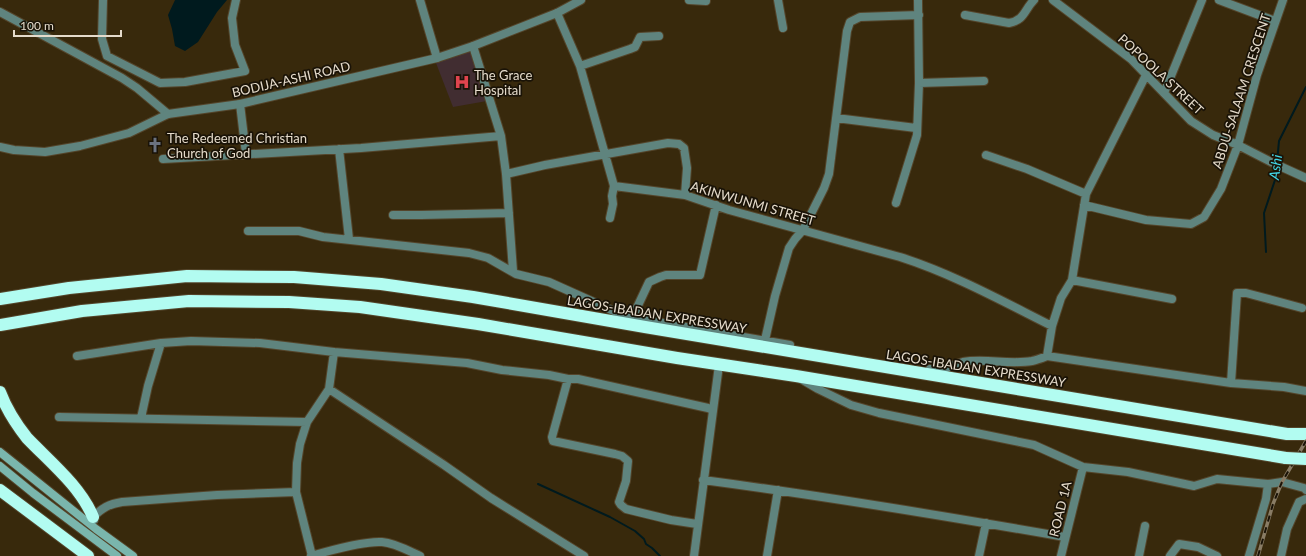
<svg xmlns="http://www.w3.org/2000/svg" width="1306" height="556" font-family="Lato,sans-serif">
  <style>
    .medical { fill: #412d31 }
    .water { fill: #001a1e }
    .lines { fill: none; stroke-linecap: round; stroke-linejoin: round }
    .stream { stroke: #001a1e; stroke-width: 2 }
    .minor-casing { stroke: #54452b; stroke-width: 10 }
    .tertiary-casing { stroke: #54452b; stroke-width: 10 }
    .secondary-casing { stroke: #54452b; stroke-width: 10 }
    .motorway-casing { stroke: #54452b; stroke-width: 14 }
    .minor { stroke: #5f847e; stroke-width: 8 }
    .tertiary { stroke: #5f847e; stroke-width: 8 }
    .secondary { stroke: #7ab6ad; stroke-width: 8 }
    .motorway { stroke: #b2fcf1; stroke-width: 12 }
    .rail-casing { stroke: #897c65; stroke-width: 3.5 }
    .rail { stroke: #1a1307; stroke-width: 2; stroke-dasharray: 6; stroke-linecap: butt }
    .motorway-bridge-casing { stroke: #54452b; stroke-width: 14; stroke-linecap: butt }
    .motorway-bridge { stroke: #b2fcf1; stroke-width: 12 }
    .labels { text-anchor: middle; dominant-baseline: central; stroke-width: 3.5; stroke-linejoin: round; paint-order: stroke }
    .street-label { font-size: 13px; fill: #e5dbcb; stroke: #1a1307 }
    .poi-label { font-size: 13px; fill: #e5dbcb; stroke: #1a1307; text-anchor: start }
    .water-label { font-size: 14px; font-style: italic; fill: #42d6e8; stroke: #1a1307 }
  </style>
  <rect width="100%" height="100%" fill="#38290c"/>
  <path class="medical" d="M 471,51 L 487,101 L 453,107 L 436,63 Z"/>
  <path class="water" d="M 175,0 L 227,0 L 217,12 L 198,42 L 185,51 L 175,46 L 172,29 L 168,15 Z"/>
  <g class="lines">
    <path class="stream" d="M 1277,162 L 1279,141 L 1306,87
      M 1266,252 L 1264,213 L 1275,180 L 1276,167
      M 538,484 L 610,517 L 635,531 L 644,539 L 646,544 L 652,548 L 660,556"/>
    <defs>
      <path id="minor" d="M 103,0 L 102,39 L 107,56 L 160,83 L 185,82 L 245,71 L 235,45 L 232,18 L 236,0
        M 420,0 L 437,58
        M 689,0 L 706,1
        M 778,0 L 783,28
        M 1053,0 L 1131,59 L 1191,121 L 1213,135 L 1238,145 L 1273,163 L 1306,178
        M 1219,0 L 1275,21
        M 0,12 L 122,78 L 137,88 L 168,114
        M 557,13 L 580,66 L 614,186 L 685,195 L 729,210 L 900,257 C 953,274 1002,301 1052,326
        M 965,15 L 1009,23 C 1025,20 1024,10 1034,0
        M 473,46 L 501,136 L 506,174 L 513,271
        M 580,66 L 630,49 L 635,47 L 640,37 L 659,36
        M 919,83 L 984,81
        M 1164,93 L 1202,0
        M 240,104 L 246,154
        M 836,118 L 916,128
        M 339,149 L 349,239
        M 986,155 L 1027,169 L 1086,194
        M 163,159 L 361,148 L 501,136
        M 506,174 L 545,165 L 668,143 L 679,144 L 684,148 L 687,168 L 685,195
        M 896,203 L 917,135 L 919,83 L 918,0
        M 1084,205 L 1146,220 L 1191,224 L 1204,217 L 1221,189 L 1238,145 L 1257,75 L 1283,0
        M 393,215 L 421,215 L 509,213
        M 610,218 L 613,204 L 612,196 L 614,186
        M 248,231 L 299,231 L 323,237 L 469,253 L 488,258 L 516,274 L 549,282 L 616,312 L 646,320 L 790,345
        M 1072,280 L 1172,299
        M 633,316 L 649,282 L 660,277 L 666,275 L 700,275 L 716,205
        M 765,340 L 775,296 L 789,248 L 795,239 L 803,230 L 824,188 L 829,174 L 847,31 L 850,22 L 860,17 L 919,15
        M 77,356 L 161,343 L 191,341 L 260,343 L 334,352 L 467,363 L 502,370 L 549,375 L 568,379 L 578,379 L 708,408 L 712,410
        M 1047,356 L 1052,326 L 1061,298 L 1072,280 L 1086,194 L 1146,75
        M 930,369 C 942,372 952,365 963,362 C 985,358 1009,365 1032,361 C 1037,360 1042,358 1047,356 L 1231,383 L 1284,387 L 1306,391
        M 568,379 L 552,437 L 553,441 L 615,454 L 622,456 L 628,461 L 626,481 L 619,502 L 621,505 L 626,509 L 671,520 L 697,524
        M 801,379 L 818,389 L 851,405 L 879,413 L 1034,445 L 1083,467 L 1128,472 L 1194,486 L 1217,479 L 1268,484 L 1282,482 L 1304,488 L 1306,490
        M 1231,383 L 1237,293 L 1246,293 L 1302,308
        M 329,389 L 444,465 L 491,498 L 584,556
        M 59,417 C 142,418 224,421 307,422
        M 141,418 L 148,386 L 161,343
        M 703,480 C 824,496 945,516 1065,537
        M 94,520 L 93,517 C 102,508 109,504 122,502 L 217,495 L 296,492
        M 311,556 C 328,551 365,541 382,542 C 395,543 409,551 420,556
        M 312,556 L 296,492 L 297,463 L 300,444 L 307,422 L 329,389 L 334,352
        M 694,556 L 719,365
        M 767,556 L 778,490
        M 979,556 L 986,523
        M 1061,556 L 1083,467
        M 1139,556 L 1145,526
        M 1170,556 L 1179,544 L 1198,547 L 1217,556
        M 1249,556 L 1266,499 L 1268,484
        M 1281,556 L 1287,529 L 1299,502 L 1306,499"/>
      <path id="tertiary" d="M 0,147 L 14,150 L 45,152 L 80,146 L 129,133 L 168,114 L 240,104 L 437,58 L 473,46 L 557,13 L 581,0"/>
      <path id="secondary" d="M 0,452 L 96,529 L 133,556
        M 0,466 L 33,493 L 117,556"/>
      <path id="motorway" d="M 0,299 L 69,288 L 187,276 L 294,277 L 381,284 L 473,297 L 645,327 L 1287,434 L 1306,434
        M 0,325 L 82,311 L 189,301 L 289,302 L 360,307 L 478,324 L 677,358 L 796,376 L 1286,458
        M 0,392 C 6,408 16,424 27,438 C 50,462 80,486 93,517
        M 0,490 L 88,556"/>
    </defs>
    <use href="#minor" class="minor-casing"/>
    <use href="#tertiary" class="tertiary-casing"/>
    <use href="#secondary" class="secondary-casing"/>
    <use href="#motorway" class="motorway-casing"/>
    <use href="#minor" class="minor"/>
    <use href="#tertiary" class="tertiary"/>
    <use href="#secondary" class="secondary"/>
    <use href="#motorway" class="motorway"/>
    <defs>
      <path id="rail" d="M 1258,556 L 1273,504 L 1282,482 L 1306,441"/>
    </defs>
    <use href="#rail" class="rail-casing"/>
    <use href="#rail" class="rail"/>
    <defs>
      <path id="motorway-bridge" d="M 1286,458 L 1306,459"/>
    </defs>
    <use href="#motorway-bridge" class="motorway-bridge-casing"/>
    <use href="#motorway-bridge" class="motorway-bridge"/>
  </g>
  <defs>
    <symbol id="hospital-bare" viewBox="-9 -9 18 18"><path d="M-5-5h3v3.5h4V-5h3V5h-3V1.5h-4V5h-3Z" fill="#e0444e" stroke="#1a1307" stroke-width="2.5" paint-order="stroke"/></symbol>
    <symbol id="church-bare" viewBox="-9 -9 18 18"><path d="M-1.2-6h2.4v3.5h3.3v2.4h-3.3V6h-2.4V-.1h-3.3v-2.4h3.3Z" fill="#6b7280" stroke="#1a1307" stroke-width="2.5" paint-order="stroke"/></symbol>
  </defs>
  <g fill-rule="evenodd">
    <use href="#hospital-bare" x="451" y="71" width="22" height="22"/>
    <use href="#church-bare" x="144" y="134" width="22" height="22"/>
  </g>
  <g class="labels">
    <g class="street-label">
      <text transform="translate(1161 74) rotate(43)">POPOOLA STREET</text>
      <text transform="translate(291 79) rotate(-13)">BODIJA-ASHI ROAD</text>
      <text transform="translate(1241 91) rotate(-72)">ABDU-SALAAM CRESCENT</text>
      <text transform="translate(753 203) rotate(16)">AKINWUNMI STREET</text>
      <text transform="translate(657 314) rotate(9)">LAGOS-IBADAN EXPRESSWAY</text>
      <text transform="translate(976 368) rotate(9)">LAGOS-IBADAN EXPRESSWAY</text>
      <text transform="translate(1060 509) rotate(-76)">ROAD 1A</text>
    </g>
    <g class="poi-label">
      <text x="474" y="75">The Grace<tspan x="474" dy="15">Hospital</tspan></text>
      <text x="167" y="138">The Redeemed Christian<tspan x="167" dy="15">Church of God</tspan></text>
    </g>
    <g class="water-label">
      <text transform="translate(1275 167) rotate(-82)">Ashi</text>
    </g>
  </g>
  <path d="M14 30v6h107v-6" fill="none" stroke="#e5dbcb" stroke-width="2"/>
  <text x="20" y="30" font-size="12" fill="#e5dbcb" stroke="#1a1307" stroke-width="3" paint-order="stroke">100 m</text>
</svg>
